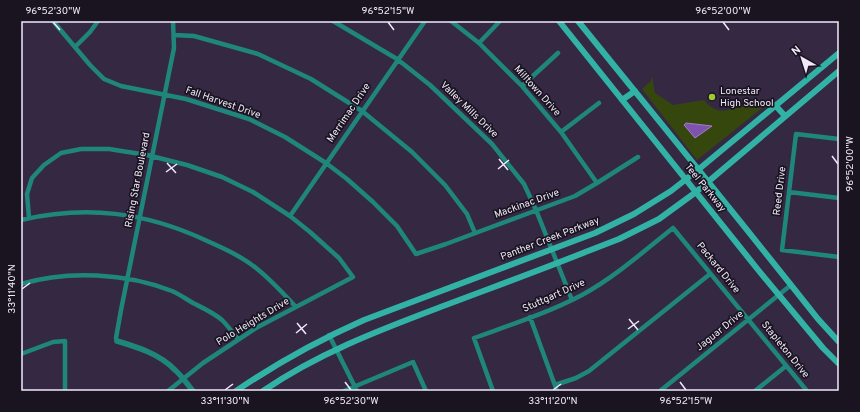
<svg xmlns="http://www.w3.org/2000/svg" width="860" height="412" font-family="Overpass,sans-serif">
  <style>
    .green { fill: #36470e }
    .water { fill: #7f52ad; stroke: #a17fc4 }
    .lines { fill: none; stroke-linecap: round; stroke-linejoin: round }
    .minor { stroke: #1f867c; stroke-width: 4.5 }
    .tertiary { stroke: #1f867c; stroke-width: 5.5 }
    .secondary { stroke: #32b2a5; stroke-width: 6 }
    .ticks { fill: none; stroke: #f0e8fa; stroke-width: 1.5 }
    .poi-dot { fill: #9dca2f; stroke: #1a1420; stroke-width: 1.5 }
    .labels { text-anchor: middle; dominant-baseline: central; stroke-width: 3.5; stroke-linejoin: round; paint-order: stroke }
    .street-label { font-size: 10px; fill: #f0e8fa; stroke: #1a1420 }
    .poi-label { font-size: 10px; fill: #f0e8fa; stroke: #1a1420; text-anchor: start }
    .neatline { fill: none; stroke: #f0e8fa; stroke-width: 1.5 }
    .ticks-label { font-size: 10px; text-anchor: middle; fill: #f0e8fa }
  </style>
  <rect width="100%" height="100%" fill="#352843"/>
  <path class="green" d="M 652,76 L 655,93 L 673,105 L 704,100 C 722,123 739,102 759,99 L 767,104 L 697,160 L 642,89 L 651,81 Z"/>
  <path class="water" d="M 686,123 L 712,126 L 695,138 L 684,125 Z"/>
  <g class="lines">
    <path class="minor" d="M 53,21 L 90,65 L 104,79 L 121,86 L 186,99 L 249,119 L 285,137 L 326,163 L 347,179 L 373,202 L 397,226 L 416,254 L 446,244 L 575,196 L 597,183 L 638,157
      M 333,21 L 397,59 L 430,85 L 492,144 L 524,184 L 536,210 L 572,300
      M 451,21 L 479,43 L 522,86 L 561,132 L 597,183
      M 174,35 L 194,36 L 258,54 L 311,79 L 362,111 L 412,152 L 445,185 L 467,214 L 475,233
      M 479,43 L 500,21
      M 75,47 L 90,32 L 98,21
      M 522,86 L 558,53
      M 561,132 L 599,103
      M 839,139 L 796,134 L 782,250 L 839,257
      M 789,192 L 839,198
      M 290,216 L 425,21
      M 29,218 L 27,194 L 32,178 L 44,165 L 61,153 L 81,149 L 109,149 L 147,155 L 187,165 L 222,177 L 253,192 L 290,216 L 310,232 L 339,258 L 353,277 L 256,328 L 203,363 L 168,391
      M 21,220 C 86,205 145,212 205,240 C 223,248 241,256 256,268 C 270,279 283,293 295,306
      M 21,284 C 68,270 126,273 172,291 C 179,294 186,299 193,303 C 203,308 214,313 222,320 C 228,326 233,333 238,339
      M 530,317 L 557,391
      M 329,335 L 357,391
      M 117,341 L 116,338 L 121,310 L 174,48 L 173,21
      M 21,354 L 53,342 L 65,341 L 65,391
      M 555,385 L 576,378 L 589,371 L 710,274
      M 344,391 L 413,362 L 426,391
      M 493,391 L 474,338 C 510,325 548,313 582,295 C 615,277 644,251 673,228 L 807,391
      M 660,391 L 791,285
      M 755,391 L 786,366"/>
    <path class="tertiary" d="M 117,341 C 137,347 160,354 175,370 C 182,376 187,384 193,391"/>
    <path class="secondary" d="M 559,21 L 759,271 L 823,348 L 839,364
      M 578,21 C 658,120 739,219 818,319 L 839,342
      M 622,100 L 635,91
      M 775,105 L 785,116
      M 236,391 C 277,363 319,340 364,320 L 595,233 L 634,214 L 671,191 L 699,169 L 839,53
      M 263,391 C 317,354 377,331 438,308 C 488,289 538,271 588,251 L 619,239 L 659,219 L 696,192 L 839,71"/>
  </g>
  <path class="ticks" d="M 53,22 L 60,30M 388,22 L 394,30M 723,22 L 729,30M 832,156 L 838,164M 499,159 L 508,170M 167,163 L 176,173M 498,169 L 509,160M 166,172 L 177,164M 22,289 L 30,283M 629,319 L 638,330M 297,323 L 306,334M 628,329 L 639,321M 296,333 L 307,324M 345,382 L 351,390M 680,382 L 686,390M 225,390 L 233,384M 553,390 L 561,384"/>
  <circle class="poi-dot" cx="712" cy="97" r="4"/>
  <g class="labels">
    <g class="street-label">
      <text transform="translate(537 91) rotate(48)">Milltown Drive</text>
      <text transform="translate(223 103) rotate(19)">Fall Harvest Drive</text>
      <text transform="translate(469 110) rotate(44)">Valley Mills Drive</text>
      <text transform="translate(349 113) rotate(-56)">Merrimac Drive</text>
      <text transform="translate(138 180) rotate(-79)">Rising Star Boulevard</text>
      <text transform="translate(705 188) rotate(51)">Teel Parkway</text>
      <text transform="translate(780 191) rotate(-83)">Reed Drive</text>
      <text transform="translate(527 204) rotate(-20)">Mackinac Drive</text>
      <text transform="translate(550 239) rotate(-21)">Panther Creek Parkway</text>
      <text transform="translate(718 268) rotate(51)">Packard Drive</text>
      <text transform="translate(554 296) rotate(-24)">Stuttgart Drive</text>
      <text transform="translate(253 322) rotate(-31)">Polo Heights Drive</text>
      <text transform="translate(720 331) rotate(-39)">Jaguar Drive</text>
      <text transform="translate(785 350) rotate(51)">Stapleton Drive</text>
    </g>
    <g class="poi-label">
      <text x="720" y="91">Lonestar<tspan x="720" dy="12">High School</tspan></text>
    </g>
  </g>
  <rect width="860" height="412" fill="none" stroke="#1a1420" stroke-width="44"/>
  <g transform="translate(802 58) rotate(321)" stroke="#1a1420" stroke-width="3" paint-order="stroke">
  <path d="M0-3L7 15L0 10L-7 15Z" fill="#f0e8fa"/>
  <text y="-6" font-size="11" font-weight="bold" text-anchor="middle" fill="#f0e8fa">N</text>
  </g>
  <rect x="22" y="22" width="816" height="368" class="neatline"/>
  <g class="ticks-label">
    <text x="53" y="14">96°52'30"W</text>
    <text x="388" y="14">96°52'15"W</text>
    <text x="723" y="14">96°52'00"W</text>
    <text transform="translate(849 164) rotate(-90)" y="4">96°52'00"W</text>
    <text transform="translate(11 289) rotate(-90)" y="4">33°11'40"N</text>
    <text x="225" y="404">33°11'30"N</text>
    <text x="351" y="404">96°52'30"W</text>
    <text x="553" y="404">33°11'20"N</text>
    <text x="686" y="404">96°52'15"W</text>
  </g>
</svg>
